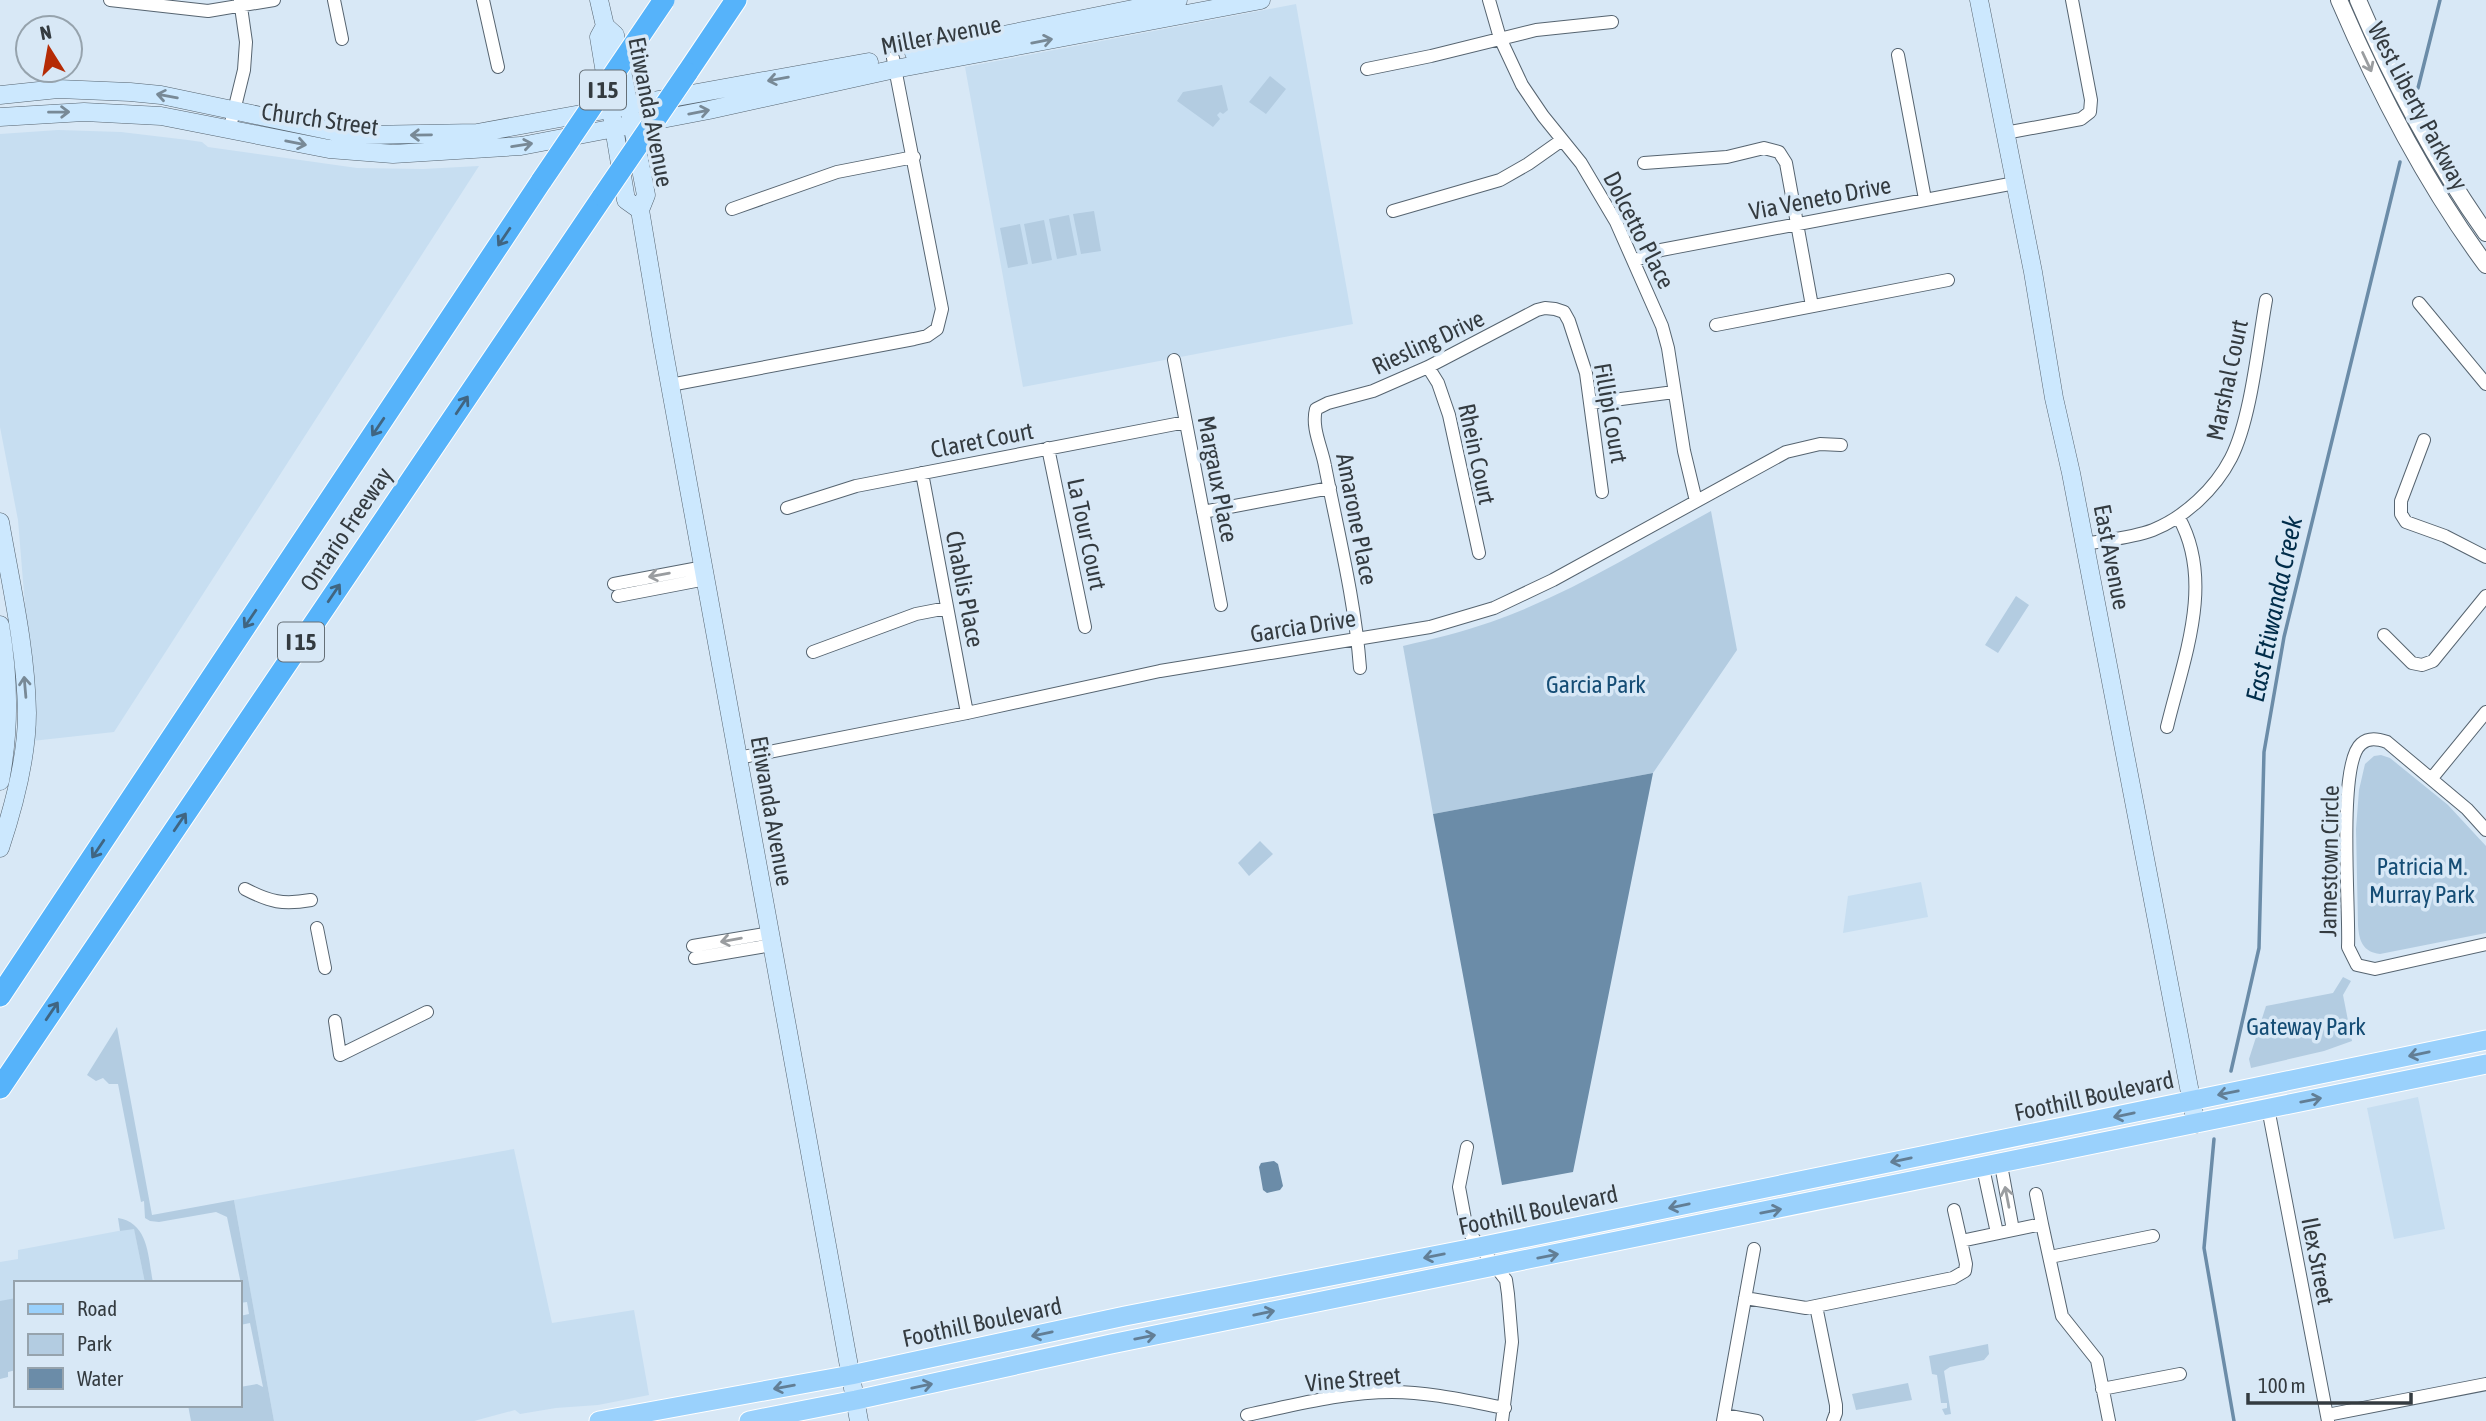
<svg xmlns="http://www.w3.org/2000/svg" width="2486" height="1421" font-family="'Asap Condensed',sans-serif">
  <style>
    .built { fill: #c7def1 }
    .green { fill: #b3cce1 }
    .water { fill: #6b8ca8 }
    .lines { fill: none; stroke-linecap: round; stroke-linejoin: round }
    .stream { stroke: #6b8ca8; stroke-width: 3.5 }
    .minor-casing { stroke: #566470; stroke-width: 14 }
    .tertiary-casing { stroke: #566470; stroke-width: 18 }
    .secondary-casing { stroke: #566470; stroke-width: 19 }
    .primary-casing { stroke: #fff; stroke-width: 21 }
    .motorway-casing { stroke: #fff; stroke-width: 23 }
    .minor { stroke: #fff; stroke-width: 12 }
    .tertiary { stroke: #fff; stroke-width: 16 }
    .secondary { stroke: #cce8fe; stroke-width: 18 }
    .primary { stroke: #9ad1fc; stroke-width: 19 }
    .motorway { stroke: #56b3fa; stroke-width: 21 }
    .motorway-bridge-casing { stroke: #fff; stroke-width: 23; stroke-linecap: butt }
    .motorway-bridge { stroke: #56b3fa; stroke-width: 21 }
    .oneway { stroke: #788996 }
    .oneway2 { stroke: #9a9da0 }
    .oneway3 { stroke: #406581 }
    .oneway4 { stroke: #627e95 }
    .labels { text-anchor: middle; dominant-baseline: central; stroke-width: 7; stroke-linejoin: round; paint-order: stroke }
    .shield { fill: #d8e8f6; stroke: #656f77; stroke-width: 2 }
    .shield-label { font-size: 23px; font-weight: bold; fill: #343b40 }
    .street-label { font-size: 24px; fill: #343b40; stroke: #d8e8f6 }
    .park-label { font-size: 24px; fill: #154d75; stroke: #d8e8f6 }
    .water-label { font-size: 26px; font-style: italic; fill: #012d4a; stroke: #d8e8f6 }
  </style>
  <rect width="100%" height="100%" fill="#d8e8f6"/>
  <path class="built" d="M 1296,4 L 1353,324 L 1023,387 L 965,67 Z
    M 58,130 L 121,132 L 188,140 L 202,142 L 208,147 L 357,168 L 423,169 L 479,166 L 114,732 L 32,741 L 28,642 L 18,520 L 0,427 L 0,134 Z
    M 1921,882 L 1928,917 L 1843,933 L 1848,896 Z
    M 2418,1097 L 2445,1229 L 2394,1239 L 2367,1108 Z
    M 514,1149 L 552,1323 L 634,1310 L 649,1395 L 598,1405 L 556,1408 L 520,1414 L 515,1410 L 474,1421 L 274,1421 L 234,1200 Z
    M 134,1228 L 145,1283 L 16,1283 L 16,1369 L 6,1371 L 0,1376 L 0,1262 L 18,1259 L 18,1250 Z"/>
  <path class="green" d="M 1270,76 L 1286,89 L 1266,114 L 1249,102 Z
    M 1222,85 L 1228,110 L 1223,114 L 1220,112 L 1217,115 L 1220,119 L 1213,127 L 1177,101 L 1183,92 Z
    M 1094,211 L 1101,251 L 1081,254 L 1073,214 Z
    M 1069,215 L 1077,255 L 1057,259 L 1049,219 Z
    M 1044,220 L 1052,260 L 1032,264 L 1024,224 Z
    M 1020,224 L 1028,264 L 1008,268 L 1000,228 Z
    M 1711,511 L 1737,650 L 1653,773 L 1433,814 L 1403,646 C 1433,639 1462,632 1491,622 C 1568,595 1639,550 1711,511 Z
    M 2016,596 L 2029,605 L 1998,653 L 1985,645 Z
    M 2381,755 L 2390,758 L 2448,805 L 2486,846 L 2486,933 L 2380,954 C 2363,952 2359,941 2358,925 L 2356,829 L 2359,790 L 2365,764 L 2374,756 Z
    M 1260,841 L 1273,854 L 1249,876 L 1238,863 Z
    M 2343,977 L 2351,981 L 2343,995 L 2352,1041 L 2324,1051 L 2251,1068 L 2249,1059 L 2266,1006 L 2333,993 Z
    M 117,1027 L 152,1215 L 234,1200 L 274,1421 L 191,1421 L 188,1405 L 240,1405 L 240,1387 L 257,1384 L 263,1387 L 250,1323 L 240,1325 L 240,1316 L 249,1314 L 247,1302 L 240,1303 L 241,1284 L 227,1217 L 216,1212 L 159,1222 L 150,1221 L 145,1218 L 144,1201 L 141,1202 L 118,1084 L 109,1084 L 103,1078 L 96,1081 L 87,1075 Z
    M 118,1218 C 149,1223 148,1257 153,1283 L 145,1283 L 134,1229 L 120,1231 Z
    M 16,1298 L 16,1370 L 8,1372 L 8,1377 L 0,1379 L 0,1301 Z
    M 1988,1344 L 1989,1354 L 1984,1360 L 1950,1367 L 1944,1371 L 1951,1414 L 1945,1415 L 1942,1409 L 1947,1408 L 1947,1403 L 1941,1403 L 1937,1375 L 1932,1374 L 1929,1356 Z
    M 1908,1383 L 1912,1400 L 1856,1410 L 1852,1394 Z"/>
  <path class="water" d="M 1653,773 L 1573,1172 L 1502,1185 L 1433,814 Z
    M 1274,1161 L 1278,1164 L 1283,1186 L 1280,1190 L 1267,1193 L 1263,1190 L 1259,1167 L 1261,1163 Z"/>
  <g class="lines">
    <path class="stream" d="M 2418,88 L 2440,0
      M 2231,1071 L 2259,948 L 2264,752 L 2284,637 L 2400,162
      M 2214,1139 L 2204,1248 L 2234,1421"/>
    <defs>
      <path id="minor" d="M 110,0 L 208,11 L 274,0
        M 334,0 L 342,39
        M 483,0 L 498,67
        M 1489,0 L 1500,38 L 1522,85 L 1543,116 L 1581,163 L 1616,222 L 1662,326 L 1668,348 L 1684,451 L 1696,501
        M 1898,55 L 1925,199
        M 1367,69 L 1431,56 L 1536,30 L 1612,22
        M 229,131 L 244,70 L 246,42 L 240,0
        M 2005,133 L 2081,119 L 2090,112 L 2091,100 L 2072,0
        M 1644,163 L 1727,157 L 1764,148 L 1779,152 L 1786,163 L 1812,306
        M 732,209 L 837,172 L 914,157
        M 1393,211 L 1500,180 L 1528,164 L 1562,140
        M 1634,261 L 1661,250 L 2015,183
        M 2419,303 L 2486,384
        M 1716,325 L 1948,280
        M 1174,360 L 1221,605
        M 1428,367 L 1438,383 L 1449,415 L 1479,553
        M 670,385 L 914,339 L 927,336 L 937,329 L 942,309 L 893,58
        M 1591,403 L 1674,392
        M 2424,440 L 2401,501 L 2401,514 L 2406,522 L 2445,536 L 2486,557
        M 1048,448 L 1085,627
        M 922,473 L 967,713
        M 787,508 L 856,486 L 1186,422
        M 1203,512 L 1330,488
        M 2084,544 C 2106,540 2132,538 2153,530 C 2185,517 2215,489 2231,458 C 2251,419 2258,345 2266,300
        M 614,584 L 704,567
        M 618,596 L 706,579
        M 2384,635 L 2412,663 L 2422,665 L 2433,661 L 2486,596
        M 813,652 L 916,614 L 947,608
        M 1360,668 C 1355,600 1338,533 1325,466 C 1322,448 1311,428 1316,409 L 1328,403 L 1373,391 L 1428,367 L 1537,310 L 1545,308 L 1555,309 L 1564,312 L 1569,321 L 1586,373 L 1602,492
        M 2167,727 C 2183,660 2215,583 2179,518
        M 738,758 L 967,713 L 1160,671 L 1430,627 L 1494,608 L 1553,580 L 1786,452 L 1820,444 L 1841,445
        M 2432,778 L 2486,712
        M 2486,830 L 2467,809 L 2387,742 C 2378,739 2369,737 2361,744 C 2337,764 2350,911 2348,947 L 2357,965 L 2375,969 L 2486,944
        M 245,889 C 270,902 283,905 311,900
        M 317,928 L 325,968
        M 693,946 L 770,933
        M 695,958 L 772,945
        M 335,1021 L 340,1055 L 427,1012
        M 2268,1108 L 2328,1421
        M 1467,1147 L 1459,1187 L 1467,1230 L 1506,1280 L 1508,1294 L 1512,1342 L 1502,1421
        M 2001,1165 L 2013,1230
        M 1983,1168 L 1997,1233
        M 2036,1194 L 2042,1224
        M 1954,1210 L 1961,1241
        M 2050,1257 L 2153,1236
        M 1745,1298 L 1806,1308 L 1953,1278 L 1965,1271 L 1966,1264 L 1961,1241 L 2042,1224 L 2062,1316 L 2097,1360 L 2109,1421
        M 1816,1306 L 1836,1405 L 1836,1413 L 1833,1421
        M 2102,1389 L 2180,1374
        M 1247,1415 C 1295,1405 1343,1392 1392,1392 C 1430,1392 1468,1401 1505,1408
        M 1724,1415 L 1757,1421
        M 2327,1415 L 2486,1384
        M 1723,1421 L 1754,1249"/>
      <path id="tertiary" d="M 2339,0 C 2379,93 2426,184 2486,265
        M 2358,0 C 2390,76 2438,166 2486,233"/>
      <path id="secondary" d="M 599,0 L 605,26 L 615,35 L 646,195 L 640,210 L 662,341 L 859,1421
        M 1979,0 L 2033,272 L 2054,398 L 2071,473 L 2196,1124
        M 605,26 L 599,37 L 626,200 L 640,210
        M 914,53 L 1178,0
        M 0,95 L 58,89 L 130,92 L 161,95 L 332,131 L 364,135 L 477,133 L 869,62
        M 0,117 L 84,112 L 161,116 L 329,149 L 393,154 L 521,146 L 709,110 L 895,69 L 1261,0
        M 0,522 C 11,585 26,649 27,713 C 27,758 14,806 0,848
        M 0,625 C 9,677 10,729 0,781"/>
      <path id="primary" d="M 599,1421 L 851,1375 L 1125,1316 L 1479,1247 L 2486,1040
        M 749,1421 L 856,1400 L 1111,1344 L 2486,1064"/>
      <path id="motorway" d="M 687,73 L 736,0
        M 0,996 L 542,180
        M 0,1088 L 603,196"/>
    </defs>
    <use href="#minor" class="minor-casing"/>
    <use href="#tertiary" class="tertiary-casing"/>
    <use href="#secondary" class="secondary-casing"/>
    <use href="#primary" class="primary-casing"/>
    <use href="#motorway" class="motorway-casing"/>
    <use href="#minor" class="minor"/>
    <use href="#tertiary" class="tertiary"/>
    <use href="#secondary" class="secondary"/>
    <use href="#primary" class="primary"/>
    <use href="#motorway" class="motorway"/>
    <defs>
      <path id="motorway-bridge" d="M 542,180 L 664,0
        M 603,196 L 687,73"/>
    </defs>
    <use href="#motorway-bridge" class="motorway-bridge-casing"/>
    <use href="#motorway-bridge" class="motorway-bridge"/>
  </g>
  <defs><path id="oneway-shaft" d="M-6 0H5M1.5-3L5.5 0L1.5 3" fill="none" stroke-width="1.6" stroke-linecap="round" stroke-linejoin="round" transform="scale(1.75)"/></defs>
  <g class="oneway">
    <use href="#oneway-shaft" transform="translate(1042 41) rotate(-11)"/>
    <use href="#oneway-shaft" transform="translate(778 79) rotate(170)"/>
    <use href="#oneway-shaft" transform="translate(167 96) rotate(-170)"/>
    <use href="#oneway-shaft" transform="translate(59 112) rotate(-1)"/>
    <use href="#oneway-shaft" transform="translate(699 112) rotate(-11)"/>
    <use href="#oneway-shaft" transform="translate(421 135) rotate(179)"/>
    <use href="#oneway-shaft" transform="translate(296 143) rotate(11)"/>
    <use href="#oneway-shaft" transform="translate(522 145) rotate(-9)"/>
    <use href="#oneway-shaft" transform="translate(25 687) rotate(-95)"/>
  </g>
  <g class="oneway2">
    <use href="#oneway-shaft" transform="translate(2367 62) rotate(65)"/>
    <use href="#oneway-shaft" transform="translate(659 575) rotate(170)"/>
    <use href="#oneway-shaft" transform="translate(731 940) rotate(170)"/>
    <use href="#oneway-shaft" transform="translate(2007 1197) rotate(-101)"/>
  </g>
  <g class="oneway3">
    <use href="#oneway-shaft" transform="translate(504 237) rotate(124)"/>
    <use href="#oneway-shaft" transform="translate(462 405) rotate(-56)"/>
    <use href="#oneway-shaft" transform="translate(378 427) rotate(124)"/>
    <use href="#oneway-shaft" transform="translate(334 593) rotate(-56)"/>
    <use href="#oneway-shaft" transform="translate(250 619) rotate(124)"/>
    <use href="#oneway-shaft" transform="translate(180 822) rotate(-56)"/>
    <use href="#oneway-shaft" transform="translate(98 849) rotate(124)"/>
    <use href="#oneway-shaft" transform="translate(52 1011) rotate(-56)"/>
  </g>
  <g class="oneway4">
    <use href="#oneway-shaft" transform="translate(2419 1054) rotate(168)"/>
    <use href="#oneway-shaft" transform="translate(2228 1093) rotate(169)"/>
    <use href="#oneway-shaft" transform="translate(2311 1100) rotate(-11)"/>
    <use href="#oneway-shaft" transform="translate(2124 1115) rotate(168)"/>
    <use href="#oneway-shaft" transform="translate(1901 1160) rotate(168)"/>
    <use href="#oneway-shaft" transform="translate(1679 1206) rotate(168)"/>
    <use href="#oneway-shaft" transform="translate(1771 1211) rotate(-11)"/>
    <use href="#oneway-shaft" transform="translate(1434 1256) rotate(169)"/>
    <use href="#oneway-shaft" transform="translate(1548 1256) rotate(-11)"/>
    <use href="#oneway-shaft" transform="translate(1264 1313) rotate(-12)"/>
    <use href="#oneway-shaft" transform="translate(1042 1334) rotate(168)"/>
    <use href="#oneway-shaft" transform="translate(1145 1337) rotate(-11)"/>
    <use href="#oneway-shaft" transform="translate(922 1386) rotate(-12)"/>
    <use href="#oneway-shaft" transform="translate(784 1387) rotate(170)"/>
  </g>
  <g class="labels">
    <g class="shield">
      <rect x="580" y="70.5" width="46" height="39" rx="5"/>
      <rect x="278" y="622.5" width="46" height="39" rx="5"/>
    </g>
    <g class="shield-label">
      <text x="603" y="90">I 15</text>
      <text x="301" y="642">I 15</text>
    </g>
    <g class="street-label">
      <text transform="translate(941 35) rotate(-11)">Miller Avenue</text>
      <text transform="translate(2418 106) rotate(62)">West Liberty Parkway</text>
      <text transform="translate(651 112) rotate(79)">Etiwanda Avenue</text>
      <text transform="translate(320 119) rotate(8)">Church Street</text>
      <text transform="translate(1820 198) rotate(-11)">Via Veneto Drive</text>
      <text transform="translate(1639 230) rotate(63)">Dolcetto Place</text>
      <text transform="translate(1428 342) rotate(-25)">Riesling Drive</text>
      <text transform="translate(2227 380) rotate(-78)">Marshal Court</text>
      <text transform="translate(1611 413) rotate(80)">Fillipi Court</text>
      <text transform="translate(982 440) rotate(-11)">Claret Court</text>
      <text transform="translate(1477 454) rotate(78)">Rhein Court</text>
      <text transform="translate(1218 479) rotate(79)">Margaux Place</text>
      <text transform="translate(1357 519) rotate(79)">Amarone Place</text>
      <text transform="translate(346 529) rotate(-56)">Ontario Freeway</text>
      <text transform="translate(1087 534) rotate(78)">La Tour Court</text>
      <text transform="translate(2112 557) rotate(79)">East Avenue</text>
      <text transform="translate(965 589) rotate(79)">Chablis Place</text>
      <text transform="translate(1303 626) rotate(-9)">Garcia Drive</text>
      <text transform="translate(772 811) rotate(80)">Etiwanda Avenue</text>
      <text transform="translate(2329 861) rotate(-89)">Jamestown Circle</text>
      <text transform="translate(2094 1096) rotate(-12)">Foothill Boulevard</text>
      <text transform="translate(1538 1210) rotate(-12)">Foothill Boulevard</text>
      <text transform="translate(2318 1261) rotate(79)">Ilex Street</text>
      <text transform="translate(982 1322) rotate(-12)">Foothill Boulevard</text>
      <text transform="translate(1353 1379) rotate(-5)">Vine Street</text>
    </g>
    <g class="park-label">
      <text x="1596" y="684">Garcia Park</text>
      <text x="2422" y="866">Patricia M.<tspan x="2422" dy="28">Murray Park</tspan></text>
      <text x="2306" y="1026">Gateway Park</text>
    </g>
    <g class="water-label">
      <text transform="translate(2274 609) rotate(-78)">East Etiwanda Creek</text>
    </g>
  </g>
  <rect x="14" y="1281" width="228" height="126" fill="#d8e8f6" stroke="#96a3ad" stroke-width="2"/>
  <rect x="28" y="1304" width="35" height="10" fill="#9ad1fc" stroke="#96a3ad" stroke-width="2"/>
  <text x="77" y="1316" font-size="21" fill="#343b40">Road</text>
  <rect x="28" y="1334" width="35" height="21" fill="#b3cce1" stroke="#96a3ad" stroke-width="2"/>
  <text x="77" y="1351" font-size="21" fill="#343b40">Park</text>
  <rect x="28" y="1368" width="35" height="21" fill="#6b8ca8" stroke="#96a3ad" stroke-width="2"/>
  <text x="77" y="1386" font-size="21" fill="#343b40">Water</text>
  <g transform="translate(49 49) rotate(349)"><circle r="33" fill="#d8e8f6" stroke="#96a3ad" stroke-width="2"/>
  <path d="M0-5L12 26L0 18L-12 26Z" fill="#b52b05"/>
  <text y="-10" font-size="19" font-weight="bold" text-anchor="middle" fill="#343b40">N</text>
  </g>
  <path d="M2248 1393v10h163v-10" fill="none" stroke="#343b40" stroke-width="3.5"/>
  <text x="2258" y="1393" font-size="21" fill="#343b40" stroke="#d8e8f6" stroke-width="5" paint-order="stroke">100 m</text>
</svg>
